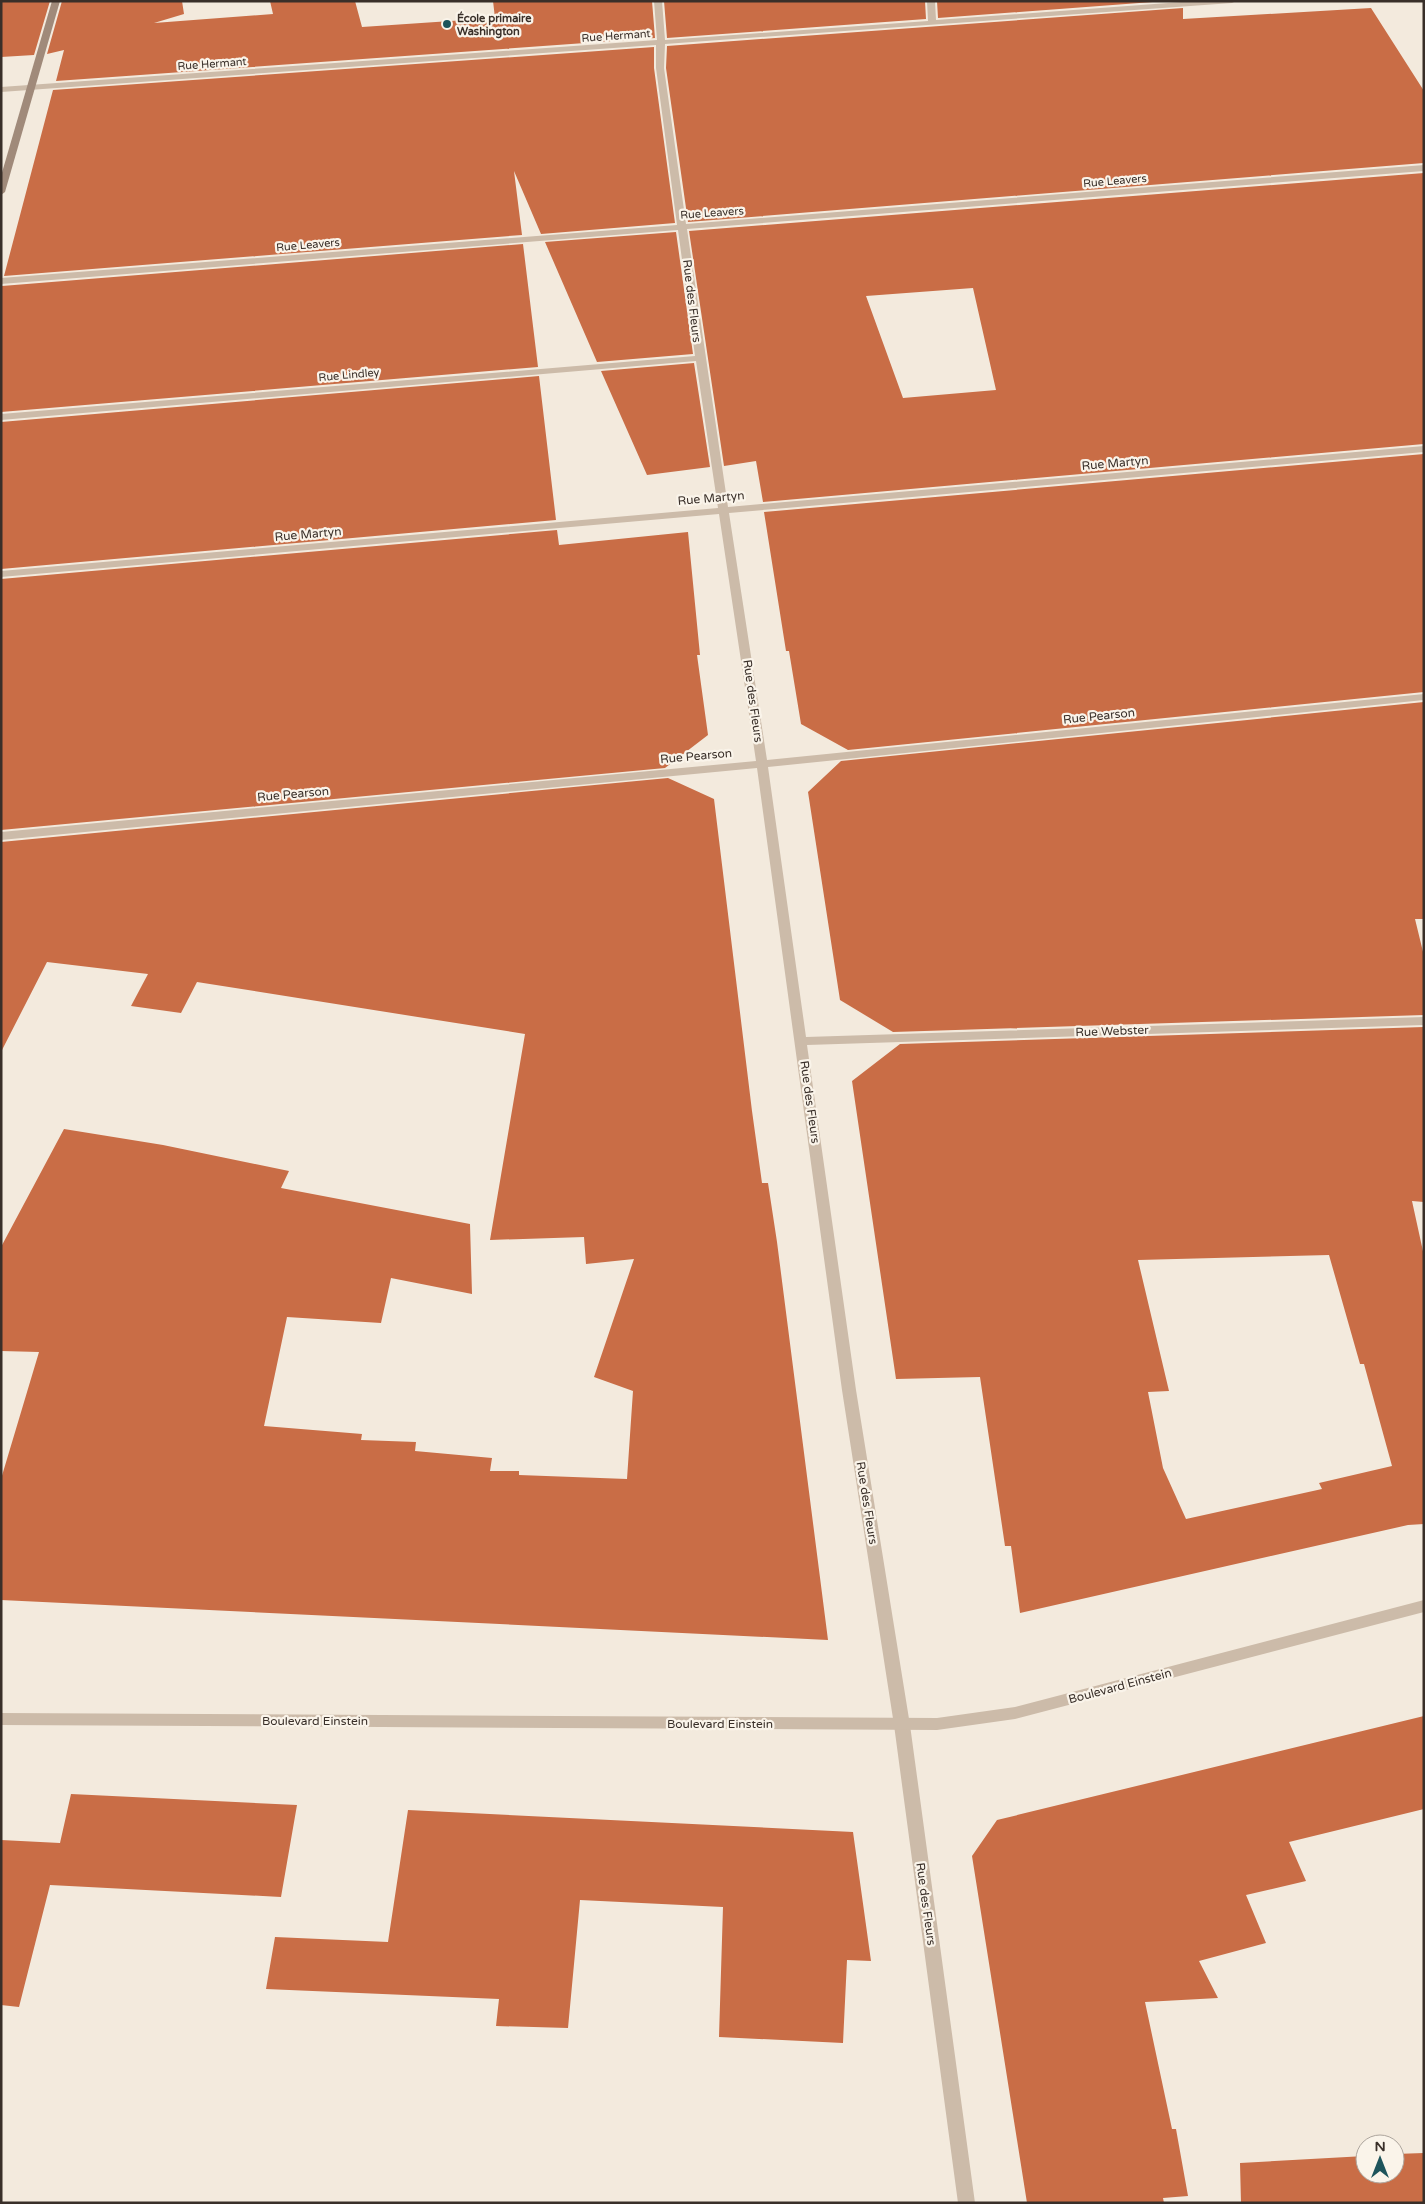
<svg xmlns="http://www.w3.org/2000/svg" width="1425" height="2204" font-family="'Varela Round',sans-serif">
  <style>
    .building { fill: #c96d46; fill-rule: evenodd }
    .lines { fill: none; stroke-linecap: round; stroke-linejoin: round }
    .minor { fill: #ccbba9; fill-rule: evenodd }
    .tertiary { fill: #ccbba9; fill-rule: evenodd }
    .secondary { fill: #a08a7a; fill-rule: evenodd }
    .poi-dot { fill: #1d545b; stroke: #faf4ea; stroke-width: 2 }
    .labels { text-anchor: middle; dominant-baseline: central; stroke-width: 4.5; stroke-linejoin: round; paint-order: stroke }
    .far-poi-label { font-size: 11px; font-weight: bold; fill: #392f29; stroke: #faf4ea; text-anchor: start }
    .far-street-label { font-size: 11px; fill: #392f29; stroke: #faf4ea }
    .street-label { font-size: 12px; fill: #392f29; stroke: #faf4ea }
  </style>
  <rect width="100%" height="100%" fill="#f3eadd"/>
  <path class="building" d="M 1,1 L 50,1 L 34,55 L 1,57 Z
    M 62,1 L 182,1 L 184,14 L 154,23 L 273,14 L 270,1 L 355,1 L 362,27 L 495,18 L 493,1 L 652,1 L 655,38 L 56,81 L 64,50 L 47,54 Z
    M 664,1 L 925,1 L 926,19 L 667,38 Z
    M 937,1 L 1166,1 L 938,18 Z
    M 1183,8 L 1183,19 L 1371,8 L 1424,91 L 1424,163 L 688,222 L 666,68 L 667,46 Z
    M 654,47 L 654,68 L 675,223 L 541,234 L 514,171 L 522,235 L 4,276 L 53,90 Z
    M 1424,173 L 1424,444 L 763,502 L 756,461 L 724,466 L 689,231 ZM 973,288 L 996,390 L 903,398 L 866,296 Z
    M 676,232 L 693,354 L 597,362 L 545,242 Z
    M 523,244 L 538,367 L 1,412 L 2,286 Z
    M 694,363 L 710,467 L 647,475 L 601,371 Z
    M 539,376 L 556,520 L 1,569 L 1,422 Z
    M 1424,454 L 1424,692 L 848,750 L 801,724 L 789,651 L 786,651 L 764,512 Z
    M 557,530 L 559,545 L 688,532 L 700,655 L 697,655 L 708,735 L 665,768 L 1,830 L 1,579 Z
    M 1424,702 L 1424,919 L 1415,919 L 1424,956 L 1424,1015 L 893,1032 L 840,1000 L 808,792 L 841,761 Z
    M 668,778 L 714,799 L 752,1111 L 762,1183 L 768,1183 L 777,1242 L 828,1640 L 1,1600 L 1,1479 L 39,1352 L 1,1351 L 1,1247 L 64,1129 L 163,1145 L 289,1171 L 281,1188 L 470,1224 L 472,1294 L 391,1278 L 381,1323 L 287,1317 L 264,1426 L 362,1434 L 361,1440 L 416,1442 L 415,1451 L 492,1458 L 490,1471 L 519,1471 L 519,1475 L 627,1479 L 633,1391 L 594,1377 L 634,1259 L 586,1264 L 584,1237 L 490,1240 L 525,1034 L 197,982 L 181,1013 L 131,1006 L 148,974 L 47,962 L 1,1052 L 1,842 Z
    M 1424,1027 L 1424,1202 L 1412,1201 L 1424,1256 L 1424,1524 L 1408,1525 L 1020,1613 L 1011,1546 L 1005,1546 L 980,1377 L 896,1379 L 852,1081 L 900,1044 ZM 1329,1255 L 1360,1364 L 1364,1364 L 1392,1466 L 1319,1483 L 1322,1489 L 1186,1519 L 1163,1468 L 1148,1392 L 1169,1391 L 1138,1260 Z
    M 1424,1716 L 1424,1809 L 1289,1842 L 1306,1881 L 1246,1895 L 1266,1943 L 1199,1961 L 1218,1998 L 1145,2002 L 1172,2129 L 1176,2129 L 1188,2196 L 1163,2198 L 1164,2203 L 1027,2203 L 972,1856 L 997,1820 Z
    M 71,1794 L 297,1805 L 281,1897 L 50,1885 L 19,2007 L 1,2005 L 1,1840 L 60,1843 Z
    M 408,1810 L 853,1832 L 871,1961 L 847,1960 L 843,2043 L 719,2037 L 723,1907 L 580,1900 L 568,2028 L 496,2026 L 499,1999 L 266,1989 L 275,1937 L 388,1942 Z
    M 1424,2153 L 1424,2203 L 1241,2203 L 1240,2163 L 1365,2156 L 1365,2174 L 1395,2174 L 1395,2154 Z"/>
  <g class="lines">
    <path class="minor" d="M 654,1 L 662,1 L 665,40 L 928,21 L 927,1 L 935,1 L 936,20 L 1195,1 L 1236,1 L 1232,3 L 665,44 L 664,68 L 686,224 L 1424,165 L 1424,171 L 687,229 L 728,507 L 1424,446 L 1424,452 L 729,513 L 767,760 L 1424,694 L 1424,700 L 768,767 L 806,1037 L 1424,1017 L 1424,1025 L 807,1045 L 856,1390 L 910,1725 L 975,2203 L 958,2203 L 894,1725 L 842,1390 L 757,768 L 1,840 L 1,832 L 756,761 L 719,514 L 1,577 L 1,571 L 718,508 L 696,361 L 1,420 L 1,414 L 695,356 L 678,230 L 1,284 L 1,278 L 677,225 L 656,68 L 656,45 L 1,92 L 1,87 L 657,40 Z"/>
    <path class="tertiary" d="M 1424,1600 L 1424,1612 L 1015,1719 L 937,1730 L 1,1725 L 1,1713 L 937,1718 L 1015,1707 Z"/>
    <path class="secondary" d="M 52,1 L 60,1 L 5,192 L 1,195 L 1,176 Z"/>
  </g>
  <circle class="poi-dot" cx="447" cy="24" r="5"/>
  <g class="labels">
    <g class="far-poi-label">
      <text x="457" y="18">École primaire<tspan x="457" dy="13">Washington</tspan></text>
    </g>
    <g class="far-street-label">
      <text transform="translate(616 36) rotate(-4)">Rue Hermant</text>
      <text transform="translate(212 64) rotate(-4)">Rue Hermant</text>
      <text transform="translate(1115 181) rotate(-5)">Rue Leavers</text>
      <text transform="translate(712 213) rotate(-4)">Rue Leavers</text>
      <text transform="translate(308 245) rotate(-5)">Rue Leavers</text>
      <text transform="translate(349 375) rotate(-5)">Rue Lindley</text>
    </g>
    <g class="street-label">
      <text transform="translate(692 301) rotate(83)">Rue des Fleurs</text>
      <text transform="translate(1115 463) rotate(-5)">Rue Martyn</text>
      <text transform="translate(711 498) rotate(-5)">Rue Martyn</text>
      <text transform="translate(308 534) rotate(-5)">Rue Martyn</text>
      <text transform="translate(753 701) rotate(82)">Rue des Fleurs</text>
      <text transform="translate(1099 716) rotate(-6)">Rue Pearson</text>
      <text transform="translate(696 756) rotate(-5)">Rue Pearson</text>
      <text transform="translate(293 794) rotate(-5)">Rue Pearson</text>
      <text transform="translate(1112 1031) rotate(-2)">Rue Webster</text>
      <text transform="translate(810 1102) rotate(82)">Rue des Fleurs</text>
      <text transform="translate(867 1503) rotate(81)">Rue des Fleurs</text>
      <text transform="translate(1120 1686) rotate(-15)">Boulevard Einstein</text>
      <text x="315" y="1721">Boulevard Einstein</text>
      <text x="720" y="1724">Boulevard Einstein</text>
      <text transform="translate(926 1904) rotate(82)">Rue des Fleurs</text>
    </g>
  </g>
  <rect width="1425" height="2204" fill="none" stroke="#392f29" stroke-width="5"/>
  <g transform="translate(1380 2159)"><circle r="24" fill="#faf4ea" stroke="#ada59d"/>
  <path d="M0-4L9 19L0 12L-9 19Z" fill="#1d545b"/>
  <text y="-8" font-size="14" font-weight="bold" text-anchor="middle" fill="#392f29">N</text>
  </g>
</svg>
